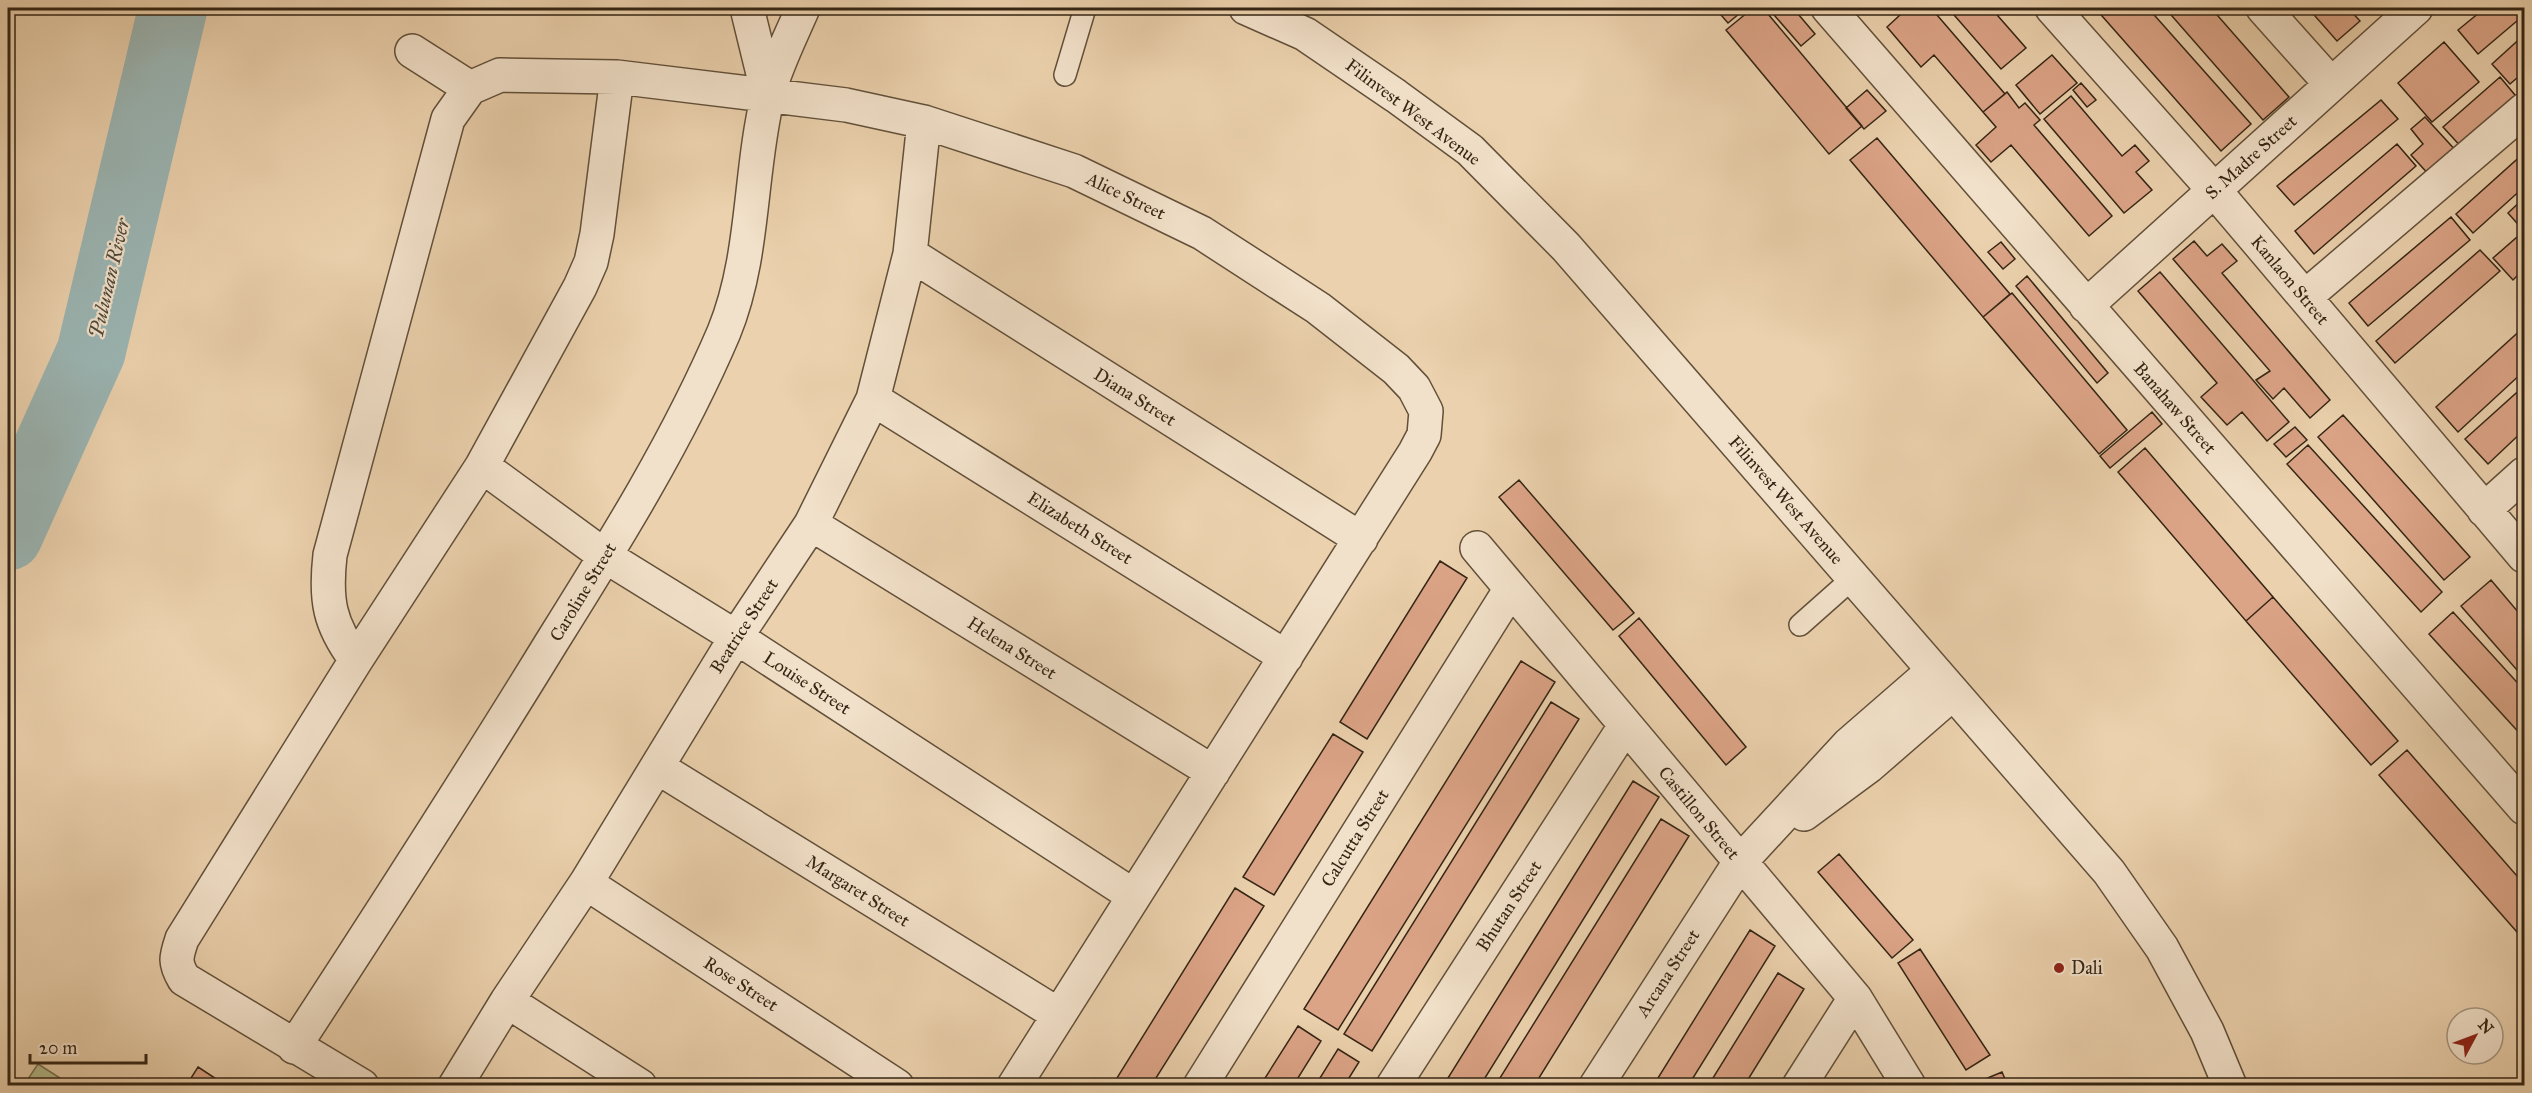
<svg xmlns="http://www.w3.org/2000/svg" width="2532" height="1093" font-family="'IM FELL Great Primer',serif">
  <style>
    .pitch { fill: #b6bc8b; stroke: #757050; stroke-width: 1.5 }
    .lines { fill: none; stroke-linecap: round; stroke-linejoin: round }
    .river { stroke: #9bb5b3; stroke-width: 69 }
    .building { fill: #dca487; stroke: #342514; stroke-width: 1.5 }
    .service-casing { stroke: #62503a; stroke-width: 24 }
    .minor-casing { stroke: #62503a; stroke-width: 36 }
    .tertiary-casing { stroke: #62503a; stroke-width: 36 }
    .service { stroke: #f2e1ca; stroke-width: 21 }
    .minor { stroke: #f2e1ca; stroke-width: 33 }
    .tertiary { stroke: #f2e1ca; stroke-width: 33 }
    .poi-dot { fill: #8f2418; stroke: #f2e1ca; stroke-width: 2 }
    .labels { text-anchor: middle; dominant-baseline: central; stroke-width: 4.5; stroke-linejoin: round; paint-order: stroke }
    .street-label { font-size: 18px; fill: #342514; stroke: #f2e1ca }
    .poi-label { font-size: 18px; fill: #342514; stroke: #f2e1ca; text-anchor: start }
    .water-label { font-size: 20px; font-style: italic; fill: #4e493c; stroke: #f2e1ca }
  </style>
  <rect width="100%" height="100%" fill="#ebd1ad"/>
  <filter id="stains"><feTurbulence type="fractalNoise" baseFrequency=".00333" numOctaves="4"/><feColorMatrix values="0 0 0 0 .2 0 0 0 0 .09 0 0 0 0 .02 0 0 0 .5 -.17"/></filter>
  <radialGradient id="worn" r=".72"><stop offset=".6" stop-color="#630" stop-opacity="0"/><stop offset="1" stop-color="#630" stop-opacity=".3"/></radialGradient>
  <path class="pitch" d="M 38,1064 L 71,1085 L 24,1085 Z"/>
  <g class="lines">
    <path class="river" d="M 8,536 L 91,352 L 173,8"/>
  </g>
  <path class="building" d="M 1715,8 L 1746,8 L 1728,23 Z
    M 1753,8 L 1763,8 L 1862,126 L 1829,154 L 1726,30 Z
    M 1768,8 L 1793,8 L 1815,34 L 1801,46 Z
    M 1893,8 L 1931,8 L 2005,94 L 1983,112 L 1934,55 L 1921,67 L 1887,27 L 1900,15 Z
    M 1948,8 L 1991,8 L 2026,48 L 2001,69 Z
    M 2095,8 L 2148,8 L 2251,124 L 2221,151 Z
    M 2165,8 L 2211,8 L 2289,97 L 2263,120 Z
    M 2308,8 L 2348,8 L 2360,21 L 2337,41 Z
    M 2485,8 L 2524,8 L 2524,15 L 2478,54 L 2458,30 Z
    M 2524,35 L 2524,72 L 2510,84 L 2492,64 Z
    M 2444,42 L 2479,82 L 2432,122 L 2398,83 Z
    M 2052,55 L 2077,83 L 2040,114 L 2016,85 Z
    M 2500,77 L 2520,101 L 2464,150 L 2443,127 Z
    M 2081,83 L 2096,100 L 2087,107 L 2073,90 Z
    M 1867,90 L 1886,111 L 1864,129 L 1846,108 Z
    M 2007,92 L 2019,108 L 2025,103 L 2040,120 L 2034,125 L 2112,216 L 2089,236 L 2011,145 L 1991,162 L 1976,145 L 1996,127 L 1983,112 Z
    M 2071,96 L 2122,156 L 2135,145 L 2149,161 L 2136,172 L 2152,190 L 2124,213 L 2044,119 Z
    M 2381,100 L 2398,119 L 2294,205 L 2277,186 Z
    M 2425,117 L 2458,153 L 2431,177 L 2411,155 L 2423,144 L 2411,129 Z
    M 1877,138 L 2010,294 L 1983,317 L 1850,160 Z
    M 2397,144 L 2416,166 L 2314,254 L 2295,231 Z
    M 2524,153 L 2524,187 L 2473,233 L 2456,214 Z
    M 2524,198 L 2524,229 L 2523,230 L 2508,213 Z
    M 2451,217 L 2470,240 L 2368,326 L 2349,303 Z
    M 2524,231 L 2524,269 L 2513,280 L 2493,258 Z
    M 2194,241 L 2207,256 L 2222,244 L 2237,261 L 2222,273 L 2330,400 L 2310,418 L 2284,388 L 2273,399 L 2256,380 L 2270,371 L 2173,259 Z
    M 2001,242 L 2015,259 L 2003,269 L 1988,252 Z
    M 2480,250 L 2500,271 L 2395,363 L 2376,341 Z
    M 2160,272 L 2289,422 L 2267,441 L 2242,412 L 2227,425 L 2201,397 L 2217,383 L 2138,291 Z
    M 2027,276 L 2108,373 L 2097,383 L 2016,286 Z
    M 2012,293 L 2127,430 L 2099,454 L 1983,317 Z
    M 2524,327 L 2524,371 L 2458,432 L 2436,407 Z
    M 2524,386 L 2524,430 L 2488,464 L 2465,439 Z
    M 2152,412 L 2162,424 L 2110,468 L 2100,456 Z
    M 2343,415 L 2470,557 L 2444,580 L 2318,437 Z
    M 2295,427 L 2307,440 L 2286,457 L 2274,444 Z
    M 2308,445 L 2442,592 L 2421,612 L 2287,464 Z
    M 2145,448 L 2273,597 L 2246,621 L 2118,472 Z
    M 1519,480 L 1634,613 L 1613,630 L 1499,497 Z
    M 1440,561 L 1467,578 L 1367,739 L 1340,722 Z
    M 2491,580 L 2524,619 L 2524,678 L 2461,606 Z
    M 2273,597 L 2398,741 L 2371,765 L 2246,621 Z
    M 2453,612 L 2524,690 L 2524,738 L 2429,634 Z
    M 1639,618 L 1746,747 L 1726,765 L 1619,636 Z
    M 1521,661 L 1555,682 L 1338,1030 L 1304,1009 Z
    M 1551,702 L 1579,719 L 1372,1051 L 1344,1034 Z
    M 1333,734 L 1363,752 L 1274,895 L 1243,877 Z
    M 2407,750 L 2524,884 L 2524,940 L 2379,775 Z
    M 1633,781 L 1659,797 L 1480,1086 L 1443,1086 Z
    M 1661,819 L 1689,836 L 1534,1086 L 1495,1086 Z
    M 1839,854 L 1913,940 L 1892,958 L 1818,872 Z
    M 1235,888 L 1264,906 L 1151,1086 L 1112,1086 Z
    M 1750,930 L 1775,946 L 1688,1086 L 1653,1086 Z
    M 1920,949 L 1990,1055 L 1966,1070 L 1898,963 Z
    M 1778,973 L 1804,989 L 1744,1086 L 1708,1086 Z
    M 1298,1026 L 1321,1041 L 1293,1086 L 1260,1086 Z
    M 1338,1049 L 1359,1062 L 1344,1086 L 1315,1086 Z
    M 198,1067 L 227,1086 L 186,1086 Z
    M 2002,1072 L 2008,1086 L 1979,1086 L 1978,1082 Z"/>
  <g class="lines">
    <defs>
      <path id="service" d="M 1065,75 L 1085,8
        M 1800,625 L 1853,578"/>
      <path id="minor" d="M 747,8 L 768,94
        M 1828,8 L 2524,808
        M 2052,8 L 2214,190 L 2524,556
        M 2263,8 L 2331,84
        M 412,51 L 470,88
        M 910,254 L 1361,539
        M 2305,297 L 2524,110
        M 2086,306 L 2416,8
        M 873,399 L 1286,657
        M 482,466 L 605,556 L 736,637 L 1134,896
        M 2484,510 L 2524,474
        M 811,524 L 1213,772
        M 1477,548 L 1855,998 L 1909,1086
        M 356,660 C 329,624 325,600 330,555 L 448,119 L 470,88 L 500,75 L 617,77 L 846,105 L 924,122 L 1074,171 L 1202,233 L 1318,308 L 1396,369 L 1414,388 L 1426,411 L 1424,435 L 1415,452 L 1014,1086
        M 657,767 L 1059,1015
        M 1804,814 L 1869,766 L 1953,693
        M 586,883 L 897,1086
        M 507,1001 L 640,1086
        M 294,1047 C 382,912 469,777 553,640 C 615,541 678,440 724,332 C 755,256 749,173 768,95 C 776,65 791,36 803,8
        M 362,1086 L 184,979 C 174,962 176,957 182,939 L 356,660 L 482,466 L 580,287 L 591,262 L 597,234 L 617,77
        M 455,1086 L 507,1001 L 586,883 L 736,637 L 811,524 L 873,399 L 910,254 L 924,122
        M 1200,1086 L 1510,590
        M 1393,1086 L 1625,726
        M 1596,1086 L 1740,862 L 1849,744 L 1933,671
        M 1799,1086 L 1855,998"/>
      <path id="tertiary" d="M 1246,8 L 1305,34 L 1396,96 L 1470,150 L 1566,247 L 2109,872 L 2162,948 L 2207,1031 L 2230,1086"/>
    </defs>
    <use href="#service" class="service-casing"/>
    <use href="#minor" class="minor-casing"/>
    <use href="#tertiary" class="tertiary-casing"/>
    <use href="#service" class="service"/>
    <use href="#minor" class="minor"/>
    <use href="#tertiary" class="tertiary"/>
  </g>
  <circle class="poi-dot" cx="2059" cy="968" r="6"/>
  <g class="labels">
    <g class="street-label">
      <text transform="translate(1413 112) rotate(37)">Filinvest West Avenue</text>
      <text transform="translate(2251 157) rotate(-42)">S. Madre Street</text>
      <text transform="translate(1126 196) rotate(26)">Alice Street</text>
      <text transform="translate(2290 280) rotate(50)">Kanlaon Street</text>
      <text transform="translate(1135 397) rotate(32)">Diana Street</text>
      <text transform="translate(2175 408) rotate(49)">Banahaw Street</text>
      <text transform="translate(1786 500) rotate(49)">Filinvest West Avenue</text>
      <text transform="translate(1080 528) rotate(32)">Elizabeth Street</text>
      <text transform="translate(583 592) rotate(-59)">Caroline Street</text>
      <text transform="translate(744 626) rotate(-57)">Beatrice Street</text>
      <text transform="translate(1012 648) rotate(32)">Helena Street</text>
      <text transform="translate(807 683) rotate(33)">Louise Street</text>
      <text transform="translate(1699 813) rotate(50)">Castillon Street</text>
      <text transform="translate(1355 838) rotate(-58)">Calcutta Street</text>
      <text transform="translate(858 891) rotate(32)">Margaret Street</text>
      <text transform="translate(1509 906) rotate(-57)">Bhutan Street</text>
      <text transform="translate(1668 973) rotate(-57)">Arcana Street</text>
      <text transform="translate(741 984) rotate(33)">Rose Street</text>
    </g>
    <g class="poi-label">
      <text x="2071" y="968">Dali</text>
    </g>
    <g class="water-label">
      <text transform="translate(109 278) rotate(-77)">Pulunan River</text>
    </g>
  </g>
  <rect width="2532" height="1093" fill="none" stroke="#ebd1ad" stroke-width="30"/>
  <rect x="9" y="9" width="2514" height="1075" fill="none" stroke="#342514" stroke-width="3"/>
  <rect x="15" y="15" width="2502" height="1063" fill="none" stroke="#342514" stroke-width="1.5"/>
  <g transform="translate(2475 1036) rotate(49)"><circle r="28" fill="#f2e1ca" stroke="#a69681" stroke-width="1.5"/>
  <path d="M0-4.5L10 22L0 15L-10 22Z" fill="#8f2418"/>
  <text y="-9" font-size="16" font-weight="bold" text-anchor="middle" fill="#342514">N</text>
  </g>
  <path d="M30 1054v9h116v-9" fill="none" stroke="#342514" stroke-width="3"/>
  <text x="39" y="1054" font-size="18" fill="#342514" stroke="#f2e1ca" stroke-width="4.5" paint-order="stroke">20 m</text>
  <rect width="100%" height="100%" filter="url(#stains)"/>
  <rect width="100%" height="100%" fill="url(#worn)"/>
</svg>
